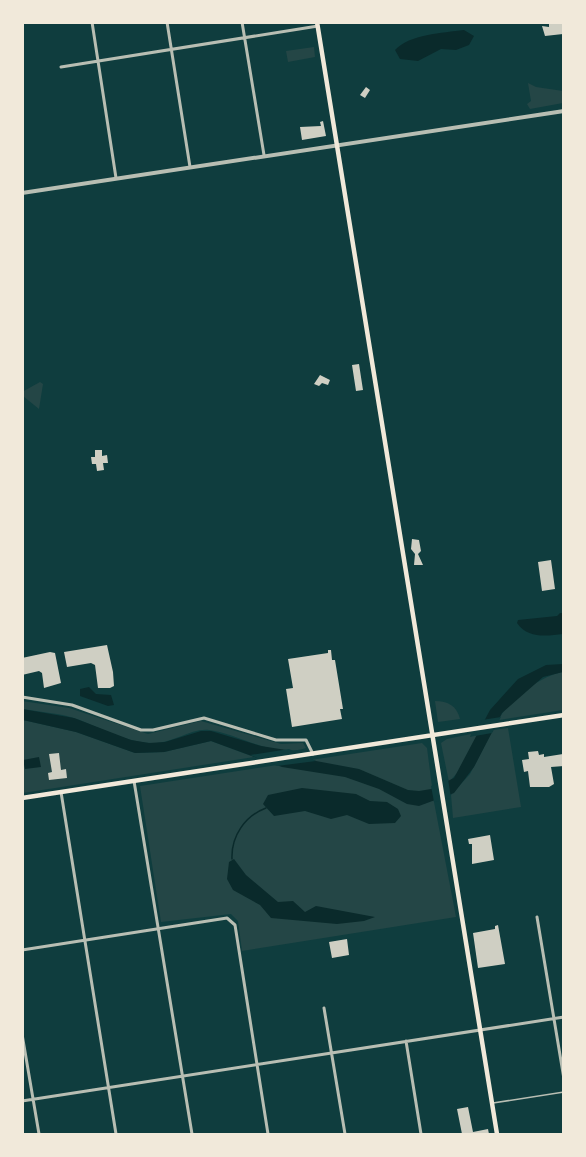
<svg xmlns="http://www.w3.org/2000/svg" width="586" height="1157" font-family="'Space Grotesk',sans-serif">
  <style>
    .green { fill: #244646 }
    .water { fill: #0a2a2b }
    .pier { fill: #0f3d3e }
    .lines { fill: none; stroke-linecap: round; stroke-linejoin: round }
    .stream { stroke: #0a2a2b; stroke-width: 1.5 }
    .building { fill: #cfcfc3 }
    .service { stroke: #b8beb3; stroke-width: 1.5 }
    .minor { stroke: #b8beb3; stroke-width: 3 }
    .tertiary { stroke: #b8beb3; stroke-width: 4 }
    .secondary { stroke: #f1e9da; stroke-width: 4.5 }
  </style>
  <rect width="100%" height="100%" fill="#0f3d3e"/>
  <path class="green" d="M 314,47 L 315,57 L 288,62 L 286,51 Z
    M 528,83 L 536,87 L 563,91 L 563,103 L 530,109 L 527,104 L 531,101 Z
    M 40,382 L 43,384 L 39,409 L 23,396 L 22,392 Z
    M 563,672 L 563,710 L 499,720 C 507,699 543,675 563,672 Z
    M 22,701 L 69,708 L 148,734 L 201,721 L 281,744 L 303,743 L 306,748 C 274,759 240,734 209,730 C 190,728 171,745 151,743 C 125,742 101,728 77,719 C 60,713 40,712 23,709 Z
    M 435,701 C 448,701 457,706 460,719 L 438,722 Z
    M 23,720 L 76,732 L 135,753 L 164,752 L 211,741 L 254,757 L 23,793 Z
    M 508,728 L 521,807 L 453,818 L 451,795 L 470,774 L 493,730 Z
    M 471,734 L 470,737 L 478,735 L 458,772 L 449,782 L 441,743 L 447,739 Z
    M 422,743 L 427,748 L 434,802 L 456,917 L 242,951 L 238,921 L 231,914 L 161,922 L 140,786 Z"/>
  <path class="water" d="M 464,30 L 474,36 L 469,45 L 456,50 L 441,49 L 418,61 L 400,59 L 395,50 C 410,34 442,33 464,30 Z
    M 560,613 L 563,613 L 563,634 C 547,636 528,639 517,623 L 518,620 L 557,616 Z
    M 563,664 L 563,672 L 543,677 L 502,713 L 474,767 L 454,793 L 419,806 L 407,804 L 379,789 L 345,777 L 282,767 L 211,741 L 164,752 L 135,753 L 76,732 L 23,720 L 22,709 L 74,718 L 131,740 L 149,743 L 165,742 L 201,731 L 211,731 L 261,746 L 286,750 L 316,761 L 359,769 L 408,790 L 419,791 L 431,789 L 454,778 L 490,710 L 518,679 L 546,665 Z
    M 89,687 L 96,694 L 111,695 L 114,705 L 108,706 L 80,696 L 80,689 Z
    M 39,757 L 41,767 L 25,769 L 23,760 Z
    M 302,788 L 356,794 L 370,801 L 387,802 L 398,809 L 401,816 L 395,823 L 369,824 L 347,815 L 331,819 L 305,811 L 274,816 L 263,804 L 268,795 Z
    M 234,859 L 246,875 L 278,902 L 293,901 L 305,912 L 316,906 L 375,917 L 364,921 L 337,924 L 271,918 L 260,905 L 233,890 L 227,879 L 229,862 Z"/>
  <path class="pier" d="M 501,717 L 492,733 L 475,736 L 482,720 Z
    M 289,749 L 316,761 L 277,766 L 250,755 Z
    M 448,779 L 451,798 L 434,802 L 431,786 Z"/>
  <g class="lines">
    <path class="stream" d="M 232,859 C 231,836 245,816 266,808"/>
  </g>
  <path class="building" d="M 551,22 L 564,22 L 563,34 L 545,36 L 542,26 L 549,27 L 549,23 Z
    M 366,87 L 370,90 L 365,98 L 360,95 Z
    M 323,121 L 326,136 L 302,140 L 300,127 L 321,126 L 320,122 Z
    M 359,364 L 363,390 L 356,391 L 352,365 Z
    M 320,375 L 330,380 L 328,385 L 322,383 L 319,386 L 314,384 Z
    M 95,450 L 102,450 L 102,456 L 107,455 L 108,463 L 103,463 L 104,470 L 97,471 L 96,464 L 92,464 L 91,457 L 95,457 Z
    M 412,539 L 419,540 L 421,551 L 418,554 L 423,565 L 414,565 L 415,554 L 411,549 Z
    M 551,560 L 555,589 L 542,591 L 538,562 Z
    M 107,645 L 113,672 L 114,686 L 110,688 L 98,688 L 95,665 L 91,663 L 67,667 L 64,652 Z
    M 328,650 L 331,650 L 332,660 L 335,660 L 343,709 L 340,709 L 342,719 L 292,727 L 286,689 L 293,688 L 288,659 L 328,653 Z
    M 50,652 L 55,653 L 61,683 L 44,688 L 42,673 L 39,671 L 22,675 L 22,658 Z
    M 538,751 L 539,755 L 544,754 L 544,757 L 563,754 L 564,766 L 551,767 L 554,784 L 549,787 L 530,787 L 528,771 L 524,772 L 522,760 L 529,759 L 528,752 Z
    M 59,753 L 61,770 L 66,769 L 67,778 L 49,780 L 48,773 L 52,772 L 49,754 Z
    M 490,835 L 494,860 L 472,864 L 472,844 L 469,844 L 468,839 Z
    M 498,925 L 505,964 L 478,968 L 473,933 L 495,929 L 495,926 Z
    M 347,939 L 349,955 L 332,958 L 329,942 Z
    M 468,1107 L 473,1132 L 488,1129 L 489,1134 L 462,1134 L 457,1109 Z"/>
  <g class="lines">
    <path class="service" d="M 493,1103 L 564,1092"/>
    <path class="minor" d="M 92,22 L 116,178
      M 167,22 L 190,167
      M 242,22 L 264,155
      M 61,67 L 318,26
      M 22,697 L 72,705 L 141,730 L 153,730 L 204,718 L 276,740 L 306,740 L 313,754
      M 134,781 L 192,1134
      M 61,792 L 116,1134
      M 537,917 L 564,1079
      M 22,950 L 227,918 L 235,925 L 268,1134
      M 324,1008 L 345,1134
      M 22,1034 L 39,1134
      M 406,1041 L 421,1134
      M 22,1101 L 564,1017"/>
    <path class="tertiary" d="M 22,193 L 564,111"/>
    <path class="secondary" d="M 317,22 L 497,1134
      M 22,798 L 564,715"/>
  </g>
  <rect width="586" height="1157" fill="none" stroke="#f1e9da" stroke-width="48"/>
</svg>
